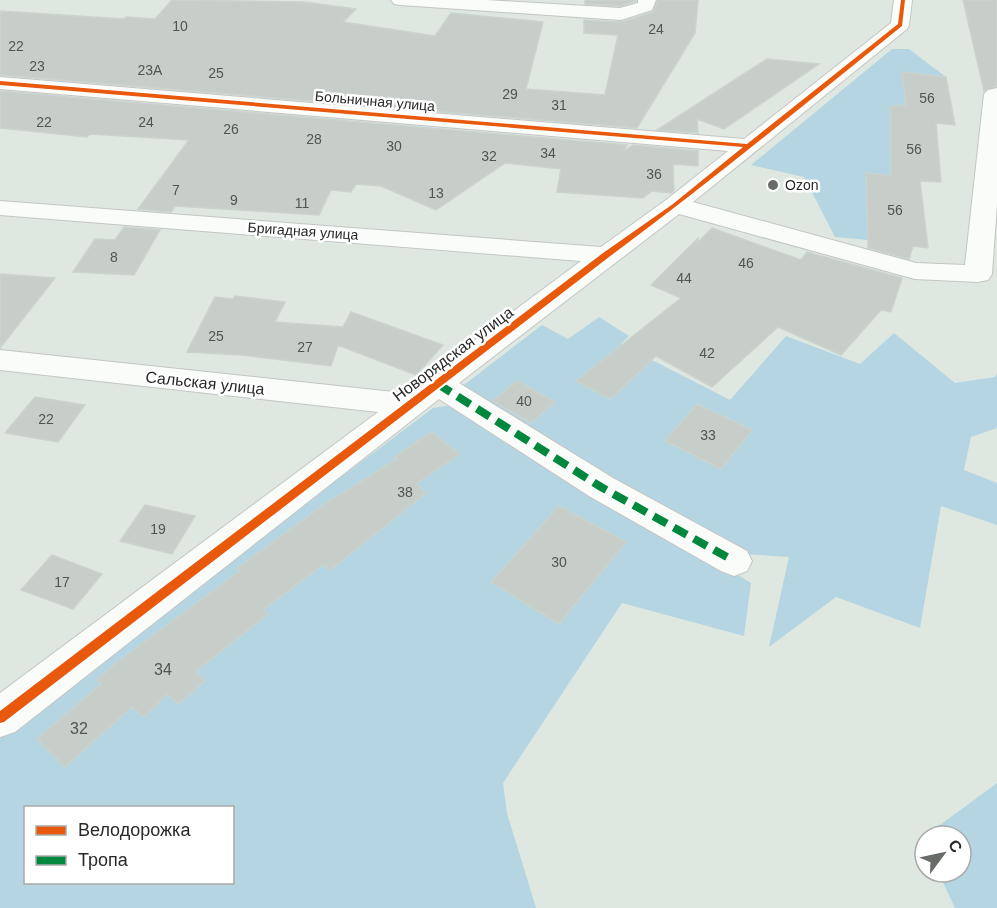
<svg xmlns="http://www.w3.org/2000/svg" width="997" height="908" font-family="Arial,sans-serif">
  <style>
    .green { fill: #b5d5e3; fill-rule: evenodd }
    .building { fill: #c7cec9; stroke: #cad3cd; stroke-width: 1.5 }
    .lines { fill: none; stroke-linecap: round; stroke-linejoin: round }
    .minor-casing { stroke: #c4c5c4; stroke-width: 2 }
    .minor { fill: #fafcfa; fill-rule: evenodd }
    .quiet { stroke: #00873e; stroke-width: 8; stroke-dasharray: 15 8; stroke-linecap: butt }
    .cycleway-casing { stroke: #fff; stroke-width: 4 }
    .cycleway { fill: #e8590c; fill-rule: evenodd }
    .poi-dot { fill: #686c69; stroke: #fff; stroke-width: 2 }
    .labels { text-anchor: middle; dominant-baseline: central; stroke-width: 5; stroke-linejoin: round; paint-order: stroke }
    .number-label { font-size: 14px; fill: #525453 }
    .far-street-label { font-size: 14px; fill: #292929; stroke: #fff }
    .far-poi-label { font-size: 14px; fill: #292929; stroke: #fff; text-anchor: start }
    .street-label { font-size: 16px; fill: #292929; stroke: #fff }
    .near-number-label { font-size: 16px; fill: #525453 }
  </style>
  <rect width="100%" height="100%" fill="#dee8e1"/>
  <path class="green" d="M 892,49 L 909,49 L 946,77 L 902,73 L 907,119 L 890,118 L 891,176 L 866,173 L 868,240 L 835,237 L 804,177 L 751,165 Z
    M 599,317 L 629,336 L 621,344 L 730,400 L 786,336 L 860,364 L 894,333 L 955,383 L 995,377 L 997,373 L 997,428 L 971,437 L 964,470 L 997,483 L 997,525 L 941,506 L 920,628 L 836,597 L 769,647 L 789,557 L 744,554 L 460,388 L 542,325 L 568,339 Z
    M 452,405 L 751,583 L 744,636 L 622,603 L 503,783 L 507,813 L 536,908 L 0,908 L 0,733 L 433,408 ZM 26,808 L 232,808 L 232,882 L 26,882 Z
    M 997,783 L 997,908 L 955,908 L 938,872 L 961,872 L 961,836 L 925,836 Z"/>
  <path class="building" d="M 172,0 L 304,2 L 356,9 L 343,22 L 435,36 L 451,13 L 543,22 L 526,89 L 605,95 L 618,35 L 584,33 L 584,20 L 622,22 L 653,12 L 658,0 L 698,0 L 695,33 L 637,128 L 0,75 L 0,11 L 124,19 L 126,17 L 155,19 Z
    M 585,0 L 636,0 L 636,1 L 620,6 L 585,4 Z
    M 963,0 L 997,0 L 997,86 L 984,91 Z
    M 767,59 L 819,64 L 724,129 L 697,119 L 698,133 L 657,130 Z
    M 902,72 L 946,77 L 955,125 L 936,123 L 941,182 L 920,181 L 928,248 L 913,246 L 909,259 L 868,248 L 866,173 L 891,176 L 890,106 L 906,105 Z
    M 0,91 L 627,145 L 623,152 L 633,145 L 698,151 L 698,166 L 673,164 L 674,191 L 671,193 L 652,191 L 643,198 L 557,192 L 561,169 L 505,163 L 436,210 L 381,186 L 356,184 L 351,192 L 331,190 L 319,215 L 175,206 L 171,212 L 138,209 L 189,140 L 90,134 L 87,137 L 0,128 Z
    M 124,227 L 160,230 L 134,275 L 73,272 L 95,239 L 115,240 Z
    M 712,228 L 801,260 L 807,252 L 902,278 L 891,312 L 881,310 L 841,355 L 778,327 L 712,387 L 656,356 L 611,399 L 576,381 L 681,298 L 651,285 L 698,238 L 698,242 Z
    M 0,274 L 55,278 L 0,348 Z
    M 235,296 L 285,302 L 275,322 L 343,327 L 351,312 L 443,345 L 416,375 L 338,345 L 331,366 L 241,355 L 187,352 L 215,297 L 233,299 Z
    M 517,381 L 555,402 L 531,423 L 493,401 Z
    M 35,397 L 85,405 L 58,442 L 5,433 Z
    M 697,404 L 752,430 L 721,469 L 665,441 Z
    M 432,432 L 460,454 L 416,484 L 426,493 L 330,570 L 323,565 L 263,610 L 268,614 L 195,672 L 205,680 L 179,704 L 167,694 L 144,717 L 132,707 L 65,767 L 37,739 L 101,684 L 97,680 L 116,663 L 241,570 L 236,569 L 325,504 L 397,459 L 394,457 Z
    M 145,505 L 195,516 L 172,554 L 120,541 Z
    M 559,506 L 626,542 L 559,624 L 491,582 Z
    M 52,555 L 102,574 L 73,609 L 21,590 Z"/>
  <g class="lines">
    <defs>
      <path id="minor" d="M 391,0 L 486,0 L 620,8 L 638,3 L 638,0 L 656,0 L 652,10 L 621,20 L 400,5 L 394,4 Z
        M 894,0 L 912,0 L 909,25 L 907,29 L 693,202 L 916,263 L 965,265 L 984,94 L 988,90 L 997,88 L 997,204 L 992,274 L 988,280 L 978,282 L 915,279 L 679,214 L 459,383 L 613,478 L 747,551 L 752,561 L 747,571 L 734,576 L 721,571 L 589,496 L 439,399 L 15,732 L 0,737 L 0,693 L 378,412 L 0,370 L 0,350 L 403,393 L 581,261 L 0,215 L 0,201 L 601,247 L 666,200 L 728,151 L 0,89 L 0,77 L 744,139 L 891,23 Z"/>
    </defs>
    <use href="#minor" class="minor-casing"/>
    <use href="#minor" class="minor"/>
    <path class="quiet" d="M 438,384 L 601,487 L 734,561"/>
    <defs>
      <path id="cycleway" d="M 901,0 L 905,0 L 902,26 C 805,104 709,183 609,257 L 4,722 L 0,723 L 0,711 L 603,253 L 673,204 L 743,147 L 0,85 L 0,81 L 747,144 L 898,24 Z"/>
    </defs>
    <use href="#cycleway" class="cycleway-casing"/>
    <use href="#cycleway" class="cycleway"/>
  </g>
  <circle class="poi-dot" cx="773" cy="185" r="6"/>
  <g class="labels">
    <g class="number-label">
      <text x="180" y="26">10</text>
      <text x="656" y="29">24</text>
      <text x="16" y="46">22</text>
      <text x="37" y="66">23</text>
      <text x="150" y="70">23А</text>
      <text x="216" y="73">25</text>
      <text x="510" y="94">29</text>
      <text x="927" y="98">56</text>
      <text x="559" y="105">31</text>
      <text x="44" y="122">22</text>
      <text x="146" y="122">24</text>
      <text x="231" y="129">26</text>
      <text x="314" y="139">28</text>
      <text x="394" y="146">30</text>
      <text x="914" y="149">56</text>
      <text x="548" y="153">34</text>
      <text x="489" y="156">32</text>
      <text x="654" y="174">36</text>
      <text x="176" y="190">7</text>
      <text x="436" y="193">13</text>
      <text x="234" y="200">9</text>
      <text x="302" y="203">11</text>
      <text x="895" y="210">56</text>
      <text x="114" y="257">8</text>
      <text x="746" y="263">46</text>
      <text x="684" y="278">44</text>
      <text x="216" y="336">25</text>
      <text x="305" y="347">27</text>
      <text x="707" y="353">42</text>
      <text x="524" y="401">40</text>
      <text x="46" y="419">22</text>
      <text x="708" y="435">33</text>
      <text x="405" y="492">38</text>
      <text x="158" y="529">19</text>
      <text x="559" y="562">30</text>
      <text x="62" y="582">17</text>
    </g>
    <g class="far-street-label">
      <text transform="translate(375 101) rotate(5)">Больничная улица</text>
      <text transform="translate(303 231) rotate(4)">Бригадная улица</text>
    </g>
    <g class="far-poi-label">
      <text x="785" y="185">Ozon</text>
    </g>
    <g class="street-label">
      <text transform="translate(453 354) rotate(-37)">Новорядская улица</text>
      <text transform="translate(205 383) rotate(6)">Сальская улица</text>
    </g>
    <g class="near-number-label">
      <text x="163" y="669">34</text>
      <text x="79" y="728">32</text>
    </g>
  </g>
  <rect x="24" y="806" width="210" height="78" fill="#ffffff" stroke="#a9a9a9" stroke-width="1.5"/>
  <rect x="36" y="826" width="30" height="9" fill="#e8590c" stroke="#a9a9a9" stroke-width="1.5"/>
  <text x="78" y="836" font-size="18" fill="#292929">Велодорожка</text>
  <rect x="36" y="856" width="30" height="9" fill="#00873e" stroke="#a9a9a9" stroke-width="1.5"/>
  <text x="78" y="866" font-size="18" fill="#292929">Тропа</text>
  <g transform="translate(943 854) rotate(57)"><circle r="28" fill="#ffffff" stroke="#a9a9a9" stroke-width="1.5"/>
  <path d="M0-4.5L10 22L0 15L-10 22Z" fill="#686c69"/>
  <text y="-9" font-size="16" font-weight="bold" text-anchor="middle" fill="#292929">С</text>
  </g>
</svg>
